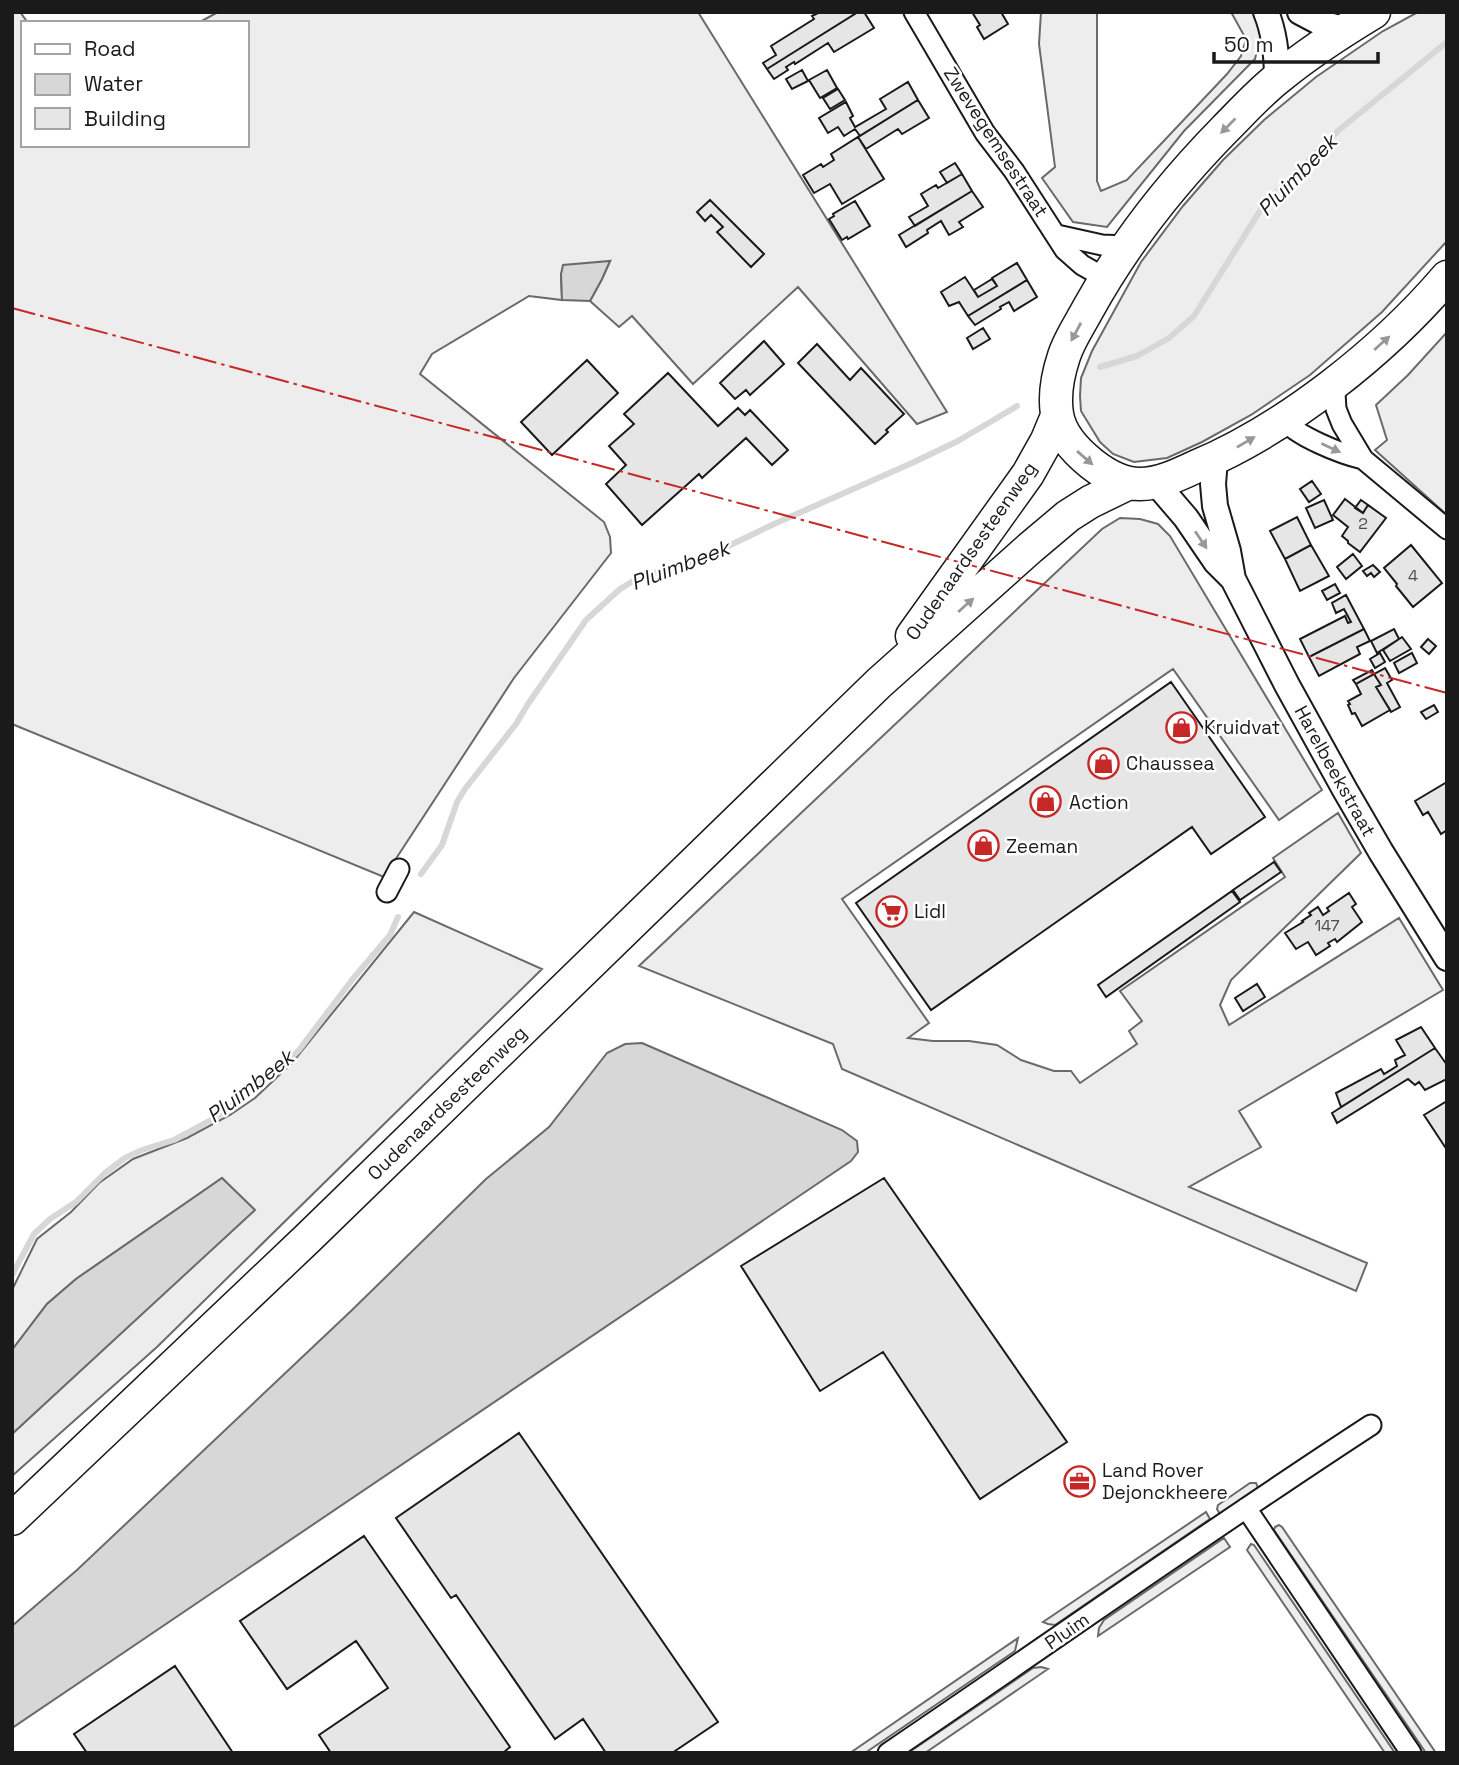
<svg xmlns="http://www.w3.org/2000/svg" width="1459" height="1765" font-family="'Space Grotesk',sans-serif">
  <style>
    .built { fill: #ededed; stroke: #6a6a6a; stroke-width: 2 }
    .water { fill: #d7d7d7; stroke: #6a6a6a; stroke-width: 2 }
    .lines { fill: none; stroke-linecap: round; stroke-linejoin: round }
    .stream { stroke: #d7d7d7; stroke-width: 6 }
    .building { fill: #e6e6e6; stroke: #1a1a1a; stroke-width: 2 }
    .minor-casing { stroke: #1a1a1a; stroke-width: 23 }
    .tertiary-casing { stroke: #1a1a1a; stroke-width: 28 }
    .primary-casing { stroke: #1a1a1a; stroke-width: 35 }
    .minor { stroke: #fff; stroke-width: 19 }
    .tertiary { stroke: #fff; stroke-width: 24 }
    .primary { stroke: #fff; stroke-width: 32 }
    .power { stroke: #c62828; stroke-width: 2; stroke-dasharray: 24 5 3.5 5; stroke-linecap: butt }
    .oneway { fill: #989898 }
    .labels { text-anchor: middle; dominant-baseline: central; stroke-width: 5; stroke-linejoin: round; paint-order: stroke }
    .number-label { font-size: 16px; fill: #4d4d4d }
    .street-label { font-size: 19px; fill: #1a1a1a; stroke: #fff }
    .poi-label { font-size: 19px; fill: #1a1a1a; stroke: #fff; text-anchor: start }
    .water-label { font-size: 21px; font-style: italic; fill: #1a1a1a; stroke: #fff }
  </style>
  <rect width="100%" height="100%" fill="#fff"/>
  <path class="built" d="M 12,12 L 20,12 L 28,23 L 23,23 L 23,145 L 247,145 L 247,23 L 198,23 L 218,12 L 698,12 L 947,412 L 917,424 L 798,287 L 693,384 L 632,316 L 619,327 L 590,301 L 602,279 L 610,261 L 561,274 L 562,300 L 529,296 L 432,354 L 420,374 L 604,522 L 610,537 L 611,553 L 514,678 L 384,877 L 12,724 Z
    M 1041,12 L 1097,12 L 1097,181 L 1101,191 L 1127,180 L 1227,74 L 1241,56 L 1246,39 L 1231,12 L 1255,12 L 1263,25 L 1255,59 L 1184,131 L 1107,227 L 1073,222 L 1042,178 L 1055,167 L 1039,44 Z
    M 1418,12 L 1447,12 L 1447,241 L 1382,312 L 1310,375 L 1251,415 L 1202,442 L 1167,458 L 1134,462 L 1113,454 L 1100,442 L 1081,411 L 1080,396 L 1081,378 L 1092,351 L 1141,262 L 1183,206 L 1223,160 L 1264,120 L 1316,77 L 1383,31 Z
    M 1447,332 L 1447,515 L 1375,450 L 1387,440 L 1376,405 L 1408,375 Z
    M 1120,518 L 1140,519 L 1158,524 L 1170,536 L 1322,790 L 1279,820 L 1173,669 L 842,899 L 929,1023 L 908,1038 L 933,1041 L 969,1041 L 997,1045 L 1021,1060 L 1054,1071 L 1071,1071 L 1080,1083 L 1137,1044 L 1129,1031 L 1142,1021 L 1120,991 L 1285,877 L 1273,858 L 1338,813 L 1361,853 L 1231,980 L 1220,1005 L 1229,1025 L 1399,918 L 1443,990 L 1239,1111 L 1261,1147 L 1189,1187 L 1367,1263 L 1356,1291 L 842,1069 L 833,1044 L 639,966 L 1102,529 Z
    M 414,912 L 542,969 L 157,1347 L 12,1476 L 12,1434 L 254,1210 L 222,1178 L 76,1279 L 47,1304 L 12,1350 L 12,1290 L 37,1239 L 71,1212 L 99,1183 L 133,1159 L 187,1138 L 230,1115 L 255,1098 L 292,1063 Z
    M 1250,1483 L 1256,1483 L 1258,1488 L 1220,1514 L 1217,1509 L 1218,1505 Z
    M 1206,1512 L 1210,1519 L 1055,1625 L 1048,1624 L 1043,1622 Z
    M 1279,1525 L 1282,1527 L 1436,1753 L 1426,1753 L 1274,1530 L 1275,1527 Z
    M 1224,1538 L 1230,1547 L 1098,1636 L 1099,1628 L 1104,1620 Z
    M 1251,1544 L 1254,1545 L 1395,1753 L 1385,1753 L 1247,1550 Z
    M 1018,1638 L 1015,1651 L 865,1753 L 850,1753 Z
    M 1041,1667 L 1048,1669 L 925,1753 L 908,1753 L 1033,1668 Z"/>
  <path class="water" d="M 610,261 L 602,279 L 590,301 L 562,300 L 561,274 L 563,265 Z
    M 642,1043 L 842,1130 L 857,1141 L 858,1152 L 851,1161 L 12,1728 L 12,1626 L 77,1570 L 351,1311 L 486,1179 L 549,1127 L 607,1053 L 625,1044 Z
    M 222,1178 L 255,1210 L 12,1434 L 12,1350 L 47,1304 L 76,1279 Z"/>
  <g class="lines">
    <path class="stream" d="M 1100,367 L 1137,356 L 1169,338 L 1194,316 L 1263,206 L 1339,130 L 1447,42
      M 421,874 L 442,845 L 457,802 L 465,789 L 516,724 L 528,704 L 586,620 L 620,589 L 640,577 L 695,562 L 774,524 L 912,463 L 958,441 L 1017,406
      M 12,1275 L 34,1234 L 50,1219 L 76,1202 L 105,1173 L 125,1158 L 142,1150 L 174,1140 L 217,1117 L 234,1104 L 260,1081 L 286,1063 L 299,1050 L 352,980 L 390,935 L 398,917"/>
  </g>
  <path class="building" d="M 820,12 L 858,12 L 767,69 L 763,63 L 776,55 L 771,46 L 814,19 L 812,16 Z
    M 858,12 L 864,12 L 874,28 L 834,52 L 828,43 L 795,64 L 794,62 L 786,67 L 788,70 L 774,79 L 767,69 Z
    M 972,12 L 1001,12 L 1008,24 L 984,39 L 977,27 L 980,25 Z
    M 802,70 L 808,81 L 792,89 L 786,79 Z
    M 827,70 L 837,88 L 820,98 L 809,80 Z
    M 908,82 L 918,100 L 860,136 L 855,129 L 844,136 L 838,127 L 828,133 L 819,118 L 846,102 L 853,116 L 850,118 L 855,127 L 886,109 L 880,99 Z
    M 838,89 L 845,100 L 830,109 L 823,98 Z
    M 918,100 L 929,118 L 902,134 L 898,129 L 866,149 L 858,137 Z
    M 858,137 L 884,179 L 842,204 L 830,184 L 814,193 L 803,175 L 821,164 L 823,167 L 834,160 L 831,154 Z
    M 955,163 L 962,174 L 947,183 L 940,172 Z
    M 962,174 L 972,191 L 915,226 L 909,217 L 928,206 L 921,194 L 936,185 L 938,188 Z
    M 972,191 L 983,207 L 959,222 L 963,227 L 949,235 L 941,221 L 927,230 L 928,233 L 906,247 L 899,235 Z
    M 710,200 L 764,254 L 751,267 L 717,232 L 723,227 L 711,215 L 705,221 L 697,212 Z
    M 855,201 L 870,226 L 848,239 L 847,237 L 842,240 L 829,219 L 834,216 L 833,214 Z
    M 1017,263 L 1027,280 L 968,316 L 959,302 L 949,306 L 941,292 L 965,277 L 978,297 L 997,286 L 992,278 Z
    M 992,279 L 997,286 L 978,297 L 974,290 Z
    M 1027,280 L 1037,297 L 1014,311 L 1009,302 L 1000,307 L 1001,309 L 975,325 L 968,316 Z
    M 983,328 L 990,339 L 973,349 L 967,338 Z
    M 764,341 L 784,364 L 750,395 L 746,390 L 735,399 L 720,383 Z
    M 817,344 L 850,380 L 861,368 L 904,414 L 886,430 L 888,432 L 875,444 L 798,363 Z
    M 587,360 L 618,393 L 552,455 L 521,422 Z
    M 668,373 L 718,426 L 738,408 L 745,415 L 750,410 L 788,450 L 772,465 L 746,438 L 702,478 L 699,474 L 642,525 L 606,484 L 626,465 L 609,446 L 634,424 L 624,414 Z
    M 1312,481 L 1321,494 L 1309,502 L 1300,489 Z
    M 1345,499 L 1363,513 L 1368,505 L 1386,518 L 1360,552 L 1348,543 L 1348,541 L 1342,536 L 1348,527 L 1333,515 Z
    M 1324,500 L 1333,520 L 1315,528 L 1306,508 Z
    M 1361,500 L 1368,505 L 1363,513 L 1355,508 Z
    M 1297,517 L 1311,545 L 1285,559 L 1270,531 Z
    M 1311,545 L 1329,576 L 1300,591 L 1285,559 Z
    M 1411,545 L 1442,583 L 1413,607 L 1396,586 L 1397,584 L 1384,568 Z
    M 1353,554 L 1362,566 L 1346,579 L 1337,567 Z
    M 1373,565 L 1380,572 L 1374,577 L 1371,573 L 1367,576 L 1363,571 Z
    M 1335,584 L 1340,593 L 1327,600 L 1322,591 Z
    M 1346,595 L 1364,629 L 1309,657 L 1300,639 L 1345,616 L 1348,623 L 1351,622 L 1344,609 L 1336,613 L 1332,603 Z
    M 1364,629 L 1370,641 L 1357,647 L 1360,654 L 1319,676 L 1309,657 Z
    M 1394,629 L 1399,639 L 1377,653 L 1371,641 Z
    M 1402,637 L 1411,649 L 1390,661 L 1383,650 Z
    M 1428,639 L 1436,646 L 1429,654 L 1421,647 Z
    M 1380,653 L 1385,662 L 1375,668 L 1370,659 Z
    M 1412,653 L 1417,663 L 1399,673 L 1394,663 Z
    M 1385,668 L 1392,680 L 1387,683 L 1400,707 L 1391,712 L 1376,687 L 1381,685 L 1374,674 Z
    M 1372,670 L 1374,674 L 1356,684 L 1353,680 Z
    M 1374,674 L 1381,685 L 1376,687 L 1390,710 L 1362,726 L 1355,713 L 1352,714 L 1348,705 L 1350,704 L 1348,701 L 1361,694 L 1356,684 Z
    M 1171,682 L 1265,817 L 1211,854 L 1192,827 L 931,1010 L 856,903 Z
    M 1434,705 L 1438,712 L 1426,719 L 1421,712 Z
    M 1447,782 L 1447,830 L 1441,834 L 1428,812 L 1423,815 L 1415,801 Z
    M 1274,862 L 1281,872 L 1240,900 L 1233,890 Z
    M 1232,891 L 1240,902 L 1106,997 L 1098,985 Z
    M 1349,893 L 1356,904 L 1352,907 L 1362,922 L 1337,942 L 1335,939 L 1328,943 L 1330,946 L 1316,955 L 1308,942 L 1296,949 L 1285,933 L 1303,922 L 1302,921 L 1311,915 L 1309,913 L 1318,907 L 1323,915 L 1329,911 L 1327,908 Z
    M 1257,984 L 1265,997 L 1243,1011 L 1235,998 Z
    M 1421,1027 L 1435,1048 L 1341,1107 L 1336,1093 L 1381,1069 L 1384,1074 L 1397,1066 L 1395,1060 L 1405,1055 L 1396,1040 Z
    M 1435,1048 L 1447,1065 L 1447,1079 L 1425,1090 L 1419,1082 L 1415,1085 L 1408,1079 L 1337,1123 L 1332,1113 Z
    M 1447,1101 L 1447,1150 L 1424,1115 Z
    M 884,1178 L 1067,1442 L 980,1499 L 883,1352 L 820,1391 L 741,1266 Z
    M 519,1433 L 718,1722 L 672,1753 L 606,1753 L 583,1719 L 555,1739 L 456,1595 L 451,1598 L 396,1518 Z
    M 364,1536 L 510,1747 L 503,1753 L 331,1753 L 319,1735 L 388,1688 L 356,1641 L 287,1689 L 240,1621 Z
    M 175,1666 L 233,1753 L 87,1753 L 74,1734 Z"/>
  <g class="lines">
    <defs>
      <path id="minor" d="M 914,12 L 985,133 L 1014,171 L 1065,250 L 1082,265 L 1105,278
        M 1057,235 L 1102,245 L 1127,246
        M 1330,386 L 1335,393 L 1336,409 L 1342,424 L 1363,459 L 1447,529
        M 1283,419 C 1296,436 1341,454 1363,459
        M 387,892 L 399,869
        M 1246,1508 L 1411,1753
        M 888,1753 C 1049,1644 1208,1531 1371,1425"/>
      <path id="tertiary" d="M 1266,12 C 1275,34 1277,55 1277,79
        M 1300,12 L 1319,22 L 1345,30
        M 1215,459 L 1213,484 L 1215,506 L 1228,551 L 1233,579
        M 1156,483 L 1186,518 L 1216,562 L 1233,579 L 1287,685 L 1345,790 L 1381,852 L 1447,958"/>
      <path id="primary" d="M 1374,12 C 1341,32 1308,53 1278,78 C 1259,93 1242,112 1225,129 C 1172,183 1125,242 1088,309 C 1080,324 1069,340 1064,356 C 1058,374 1054,395 1057,414 C 1060,434 1077,452 1092,464 C 1106,475 1122,484 1140,484 C 1159,484 1178,475 1195,467 C 1286,429 1383,352 1447,277
        M 912,636 L 1028,474 L 1047,440 L 1057,416
        M 12,1519 L 308,1238 L 879,683 L 1030,548 L 1068,516 L 1090,502 L 1129,483"/>
    </defs>
    <use href="#minor" class="minor-casing"/>
    <use href="#tertiary" class="tertiary-casing"/>
    <use href="#primary" class="primary-casing"/>
    <use href="#minor" class="minor"/>
    <use href="#tertiary" class="tertiary"/>
    <use href="#primary" class="primary"/>
    <path class="power" d="M 12,308 L 1447,693"/>
  </g>
  <defs><path id="oneway-solid" d="M-6-.8H1V-3.2L6.5 0L1 3.2V.8H-6Z" transform="scale(1.75)"/></defs>
  <g class="oneway">
    <use href="#oneway-solid" transform="translate(1228 126) rotate(135)"/>
    <use href="#oneway-solid" transform="translate(1076 332) rotate(118)"/>
    <use href="#oneway-solid" transform="translate(1382 343) rotate(-42)"/>
    <use href="#oneway-solid" transform="translate(1246 442) rotate(-30)"/>
    <use href="#oneway-solid" transform="translate(1331 448) rotate(25)"/>
    <use href="#oneway-solid" transform="translate(1085 458) rotate(41)"/>
    <use href="#oneway-solid" transform="translate(1201 540) rotate(56)"/>
    <use href="#oneway-solid" transform="translate(966 605) rotate(-42)"/>
  </g>
  <defs>
    <symbol id="shop-ring" viewBox="-11 -11 22 22"><circle r="9.5" fill="#fff" stroke="#c62828" stroke-width="1.5"/><path d="M-5-2.5h2.3a2.7 3.5 0 0 1 5.4 0H5L5.5 6h-11ZM-1.5-2.5h3a1.5 2.3 0 0 0-3 0Z" fill="#c62828"/></symbol>
    <symbol id="supermarket-ring" viewBox="-11 -11 22 22"><circle r="9.5" fill="#fff" stroke="#c62828" stroke-width="1.5"/><path d="M-6-5.5h2.5l.6 2H6L4.5 2H-2.5L-4.4-4H-6ZM-1.5 3.2a1.3 1.3 0 1 0 .1 0ZM3 3.2a1.3 1.3 0 1 0 .1 0Z" fill="#c62828"/></symbol>
    <symbol id="office-ring" viewBox="-11 -11 22 22"><circle r="9.5" fill="#fff" stroke="#c62828" stroke-width="1.5"/><path d="M-6-3h4V-5.5h4V-3h4V5H-6ZM-1-4.5V-3h2v-1.5ZM-6 0V1H6V0Z" fill="#c62828"/></symbol>
  </defs>
  <g fill-rule="evenodd">
    <use href="#shop-ring" x="1164" y="710" width="35" height="35"/>
    <use href="#shop-ring" x="1086" y="746" width="35" height="35"/>
    <use href="#shop-ring" x="1028" y="784" width="35" height="35"/>
    <use href="#shop-ring" x="966" y="828" width="35" height="35"/>
    <use href="#supermarket-ring" x="874" y="894" width="35" height="35"/>
    <use href="#office-ring" x="1062" y="1464" width="35" height="35"/>
  </g>
  <g class="labels">
    <g class="number-label">
      <text x="1363" y="523">2</text>
      <text x="1413" y="575">4</text>
      <text x="1327" y="925">147</text>
    </g>
    <g class="street-label">
      <text transform="translate(996 142) rotate(57)">Zwevegemsestraat</text>
      <text transform="translate(971 551) rotate(-55)">Oudenaardsesteenweg</text>
      <text transform="translate(1335 771) rotate(61)">Harelbeekstraat</text>
      <text transform="translate(447 1103) rotate(-44)">Oudenaardsesteenweg</text>
      <text transform="translate(1067 1631) rotate(-35)">Pluim</text>
    </g>
    <g class="poi-label">
      <text x="1204" y="727">Kruidvat</text>
      <text x="1126" y="763">Chaussea</text>
      <text x="1069" y="802">Action</text>
      <text x="1006" y="846">Zeeman</text>
      <text x="914" y="911">Lidl</text>
      <text x="1102" y="1470">Land Rover<tspan x="1102" dy="22">Dejonckheere</tspan></text>
    </g>
    <g class="water-label">
      <text transform="translate(1297 175) rotate(-46)">Pluimbeek</text>
      <text transform="translate(680 565) rotate(-21)">Pluimbeek</text>
      <text transform="translate(250 1086) rotate(-38)">Pluimbeek</text>
    </g>
  </g>
  <rect width="1459" height="1765" fill="none" stroke="#1a1a1a" stroke-width="28"/>
  <rect x="21" y="21" width="228" height="126" fill="#ffffff" stroke="#a3a3a3" stroke-width="2"/>
  <rect x="35" y="44" width="35" height="10" fill="#ffffff" stroke="#a3a3a3" stroke-width="2"/>
  <text x="84" y="56" font-size="21" fill="#1a1a1a">Road</text>
  <rect x="35" y="74" width="35" height="21" fill="#d7d7d7" stroke="#a3a3a3" stroke-width="2"/>
  <text x="84" y="91" font-size="21" fill="#1a1a1a">Water</text>
  <rect x="35" y="108" width="35" height="21" fill="#e6e6e6" stroke="#a3a3a3" stroke-width="2"/>
  <text x="84" y="126" font-size="21" fill="#1a1a1a">Building</text>
  <path d="M1214 52v10h164v-10" fill="none" stroke="#1a1a1a" stroke-width="3.5"/>
  <text x="1224" y="52" font-size="21" fill="#1a1a1a" stroke="#ffffff" stroke-width="5" paint-order="stroke">50 m</text>
</svg>
